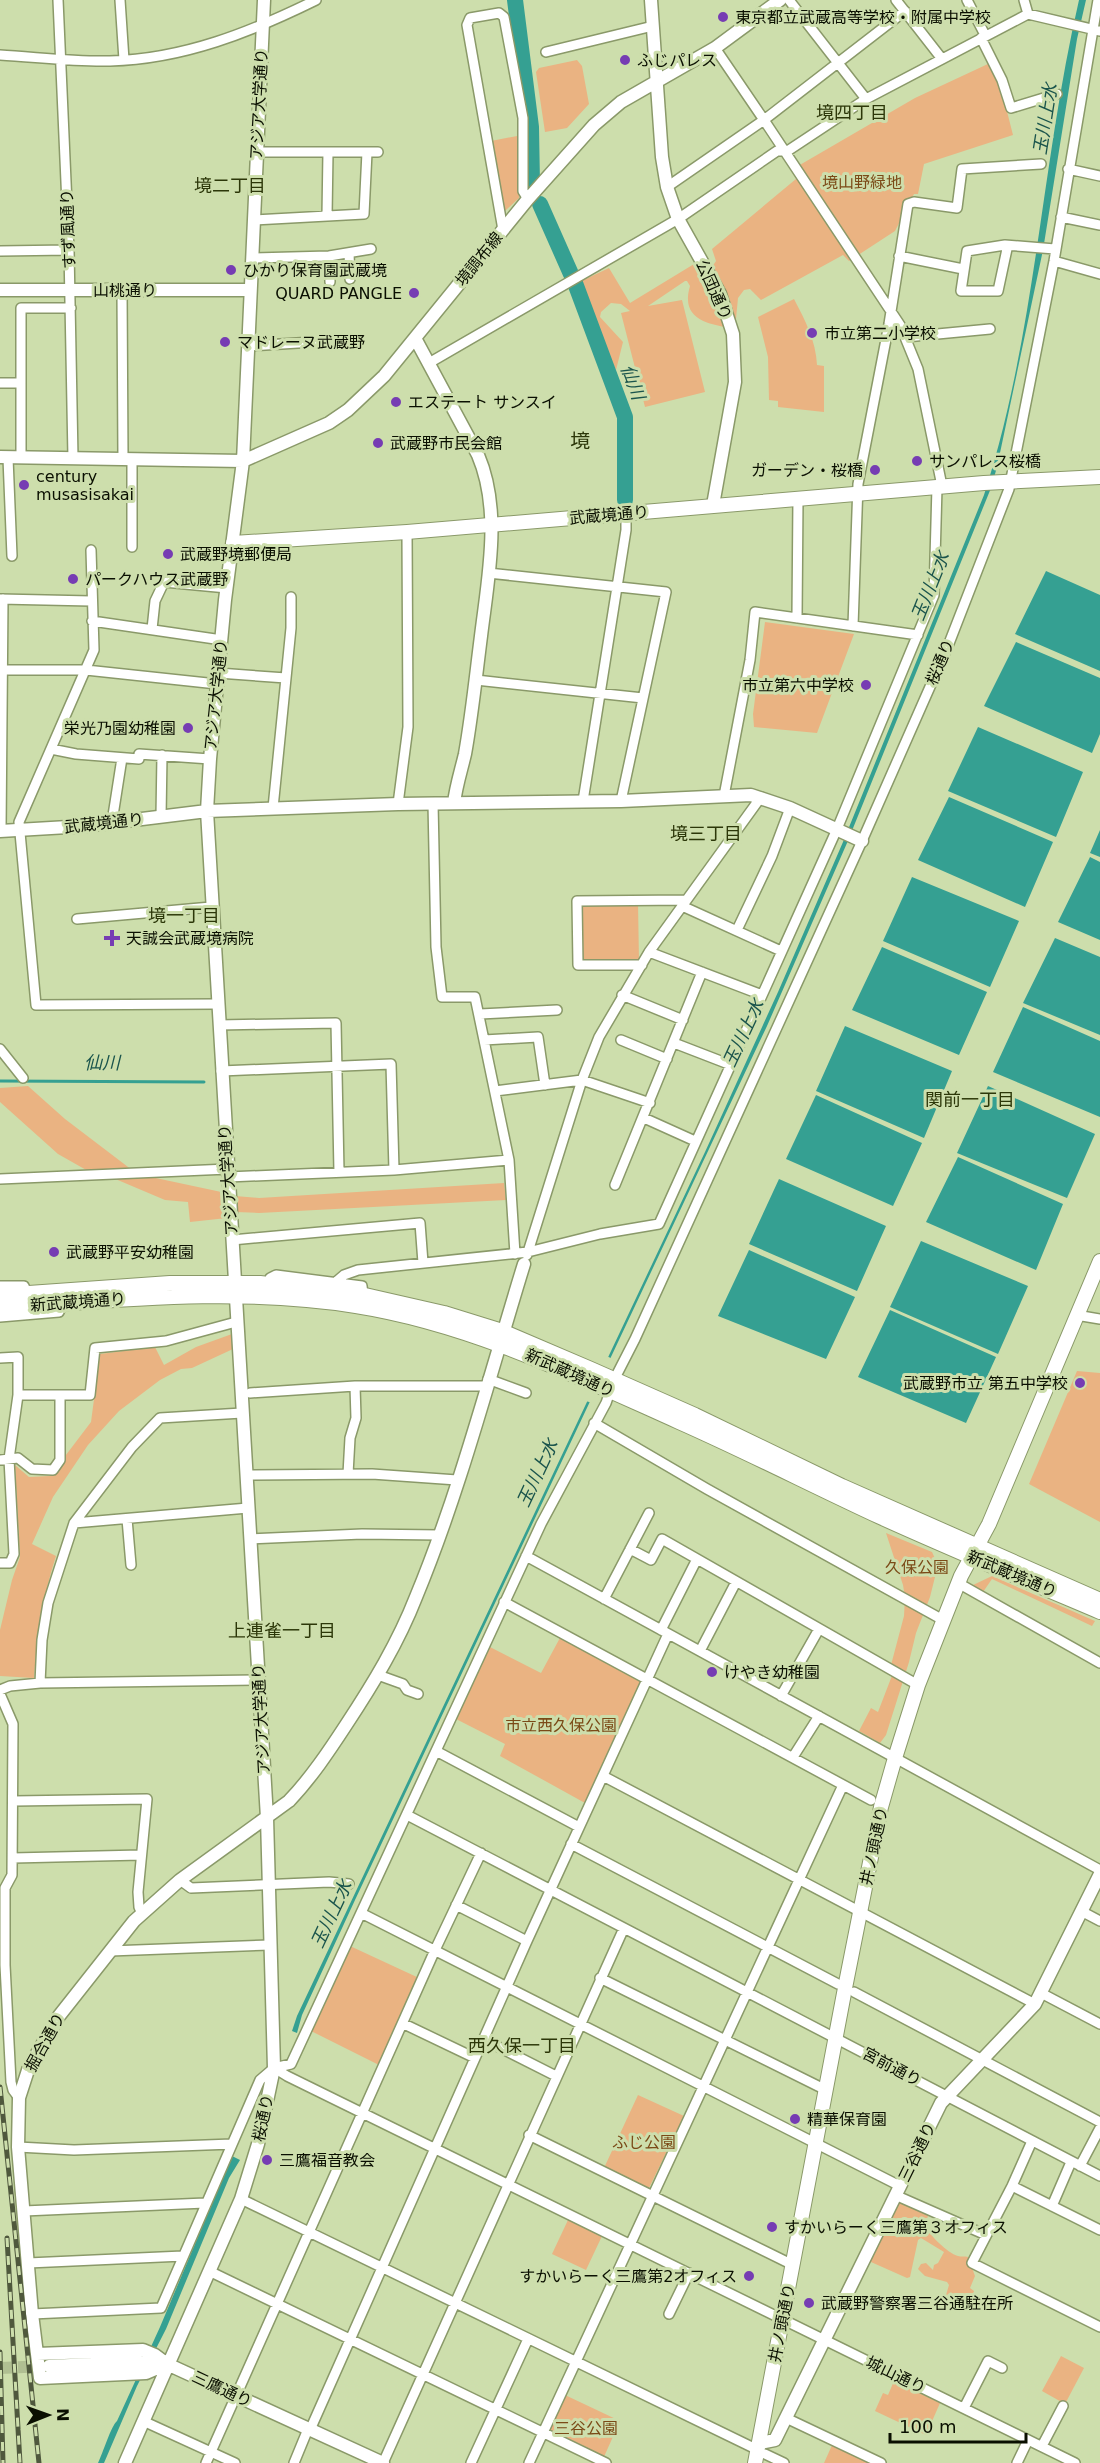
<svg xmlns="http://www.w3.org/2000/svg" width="1100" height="2463" font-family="'DejaVu Sans','Noto Sans JP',sans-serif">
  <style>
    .green { fill: #eab382 }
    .water { fill: #35a092 }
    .pier { fill: #cddeac }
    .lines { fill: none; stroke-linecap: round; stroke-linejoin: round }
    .stream { stroke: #35a092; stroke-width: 3 }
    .river { stroke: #35a092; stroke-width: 16 }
    .secondary-tunnel { stroke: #b0bf92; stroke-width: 12; stroke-dasharray: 12 6; stroke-linecap: butt }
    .street-casing { stroke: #8a9969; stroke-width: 12 }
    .secondary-casing { stroke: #8a9969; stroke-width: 15 }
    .primary-casing { stroke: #8a9969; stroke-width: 16 }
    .street { stroke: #fff; stroke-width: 9 }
    .secondary { stroke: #fff; stroke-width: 12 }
    .primary { stroke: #fff; stroke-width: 14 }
    .rail-casing { stroke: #4f583d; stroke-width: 5 }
    .rail { stroke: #cddeac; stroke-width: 3; stroke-dasharray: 9; stroke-linecap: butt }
    .poi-dot { fill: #763cb3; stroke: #cddeac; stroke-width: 2 }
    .labels { text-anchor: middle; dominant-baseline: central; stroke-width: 6; stroke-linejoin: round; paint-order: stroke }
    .poi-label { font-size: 16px; fill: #0a0f01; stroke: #cddeac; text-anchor: start }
    .street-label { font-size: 16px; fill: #0a0f01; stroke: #cddeac }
    .park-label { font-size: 16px; fill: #7b4a17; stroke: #cddeac }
    .neighbourhood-label { font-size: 18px; fill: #2c3709; stroke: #cddeac }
    .water-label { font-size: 18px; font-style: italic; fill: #1a544c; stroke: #cddeac }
    .quarter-label { font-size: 20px; fill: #2c3709; stroke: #cddeac }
  </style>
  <rect width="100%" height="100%" fill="#cddeac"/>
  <path class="green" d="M 577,60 L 582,66 L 589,104 L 567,128 L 545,132 L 536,72 L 539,68 Z
    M 990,63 L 999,80 L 1013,135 L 924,164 L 918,194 L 914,194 L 895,231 L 849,261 L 843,255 L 761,300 L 750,289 L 744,290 L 738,298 L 735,329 C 708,324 680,320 690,286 L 687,281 L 685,281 L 648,306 L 682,300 L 705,392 L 645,407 L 621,313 L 630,311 L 621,304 L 611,303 L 601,312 L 600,317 L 623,342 L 616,370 L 577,283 L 609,268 L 630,303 L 699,261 L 712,267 L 716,261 L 712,249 L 802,174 L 798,166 L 915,98 Z
    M 517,136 L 519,151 L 519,198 L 505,211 L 491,141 Z
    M 794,299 C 805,320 816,341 817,365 L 824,366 L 824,412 L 778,407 L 778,401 L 769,400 L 768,357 L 758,317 Z
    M 765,622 L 854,634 L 817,733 L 754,727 L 753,714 Z
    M 638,903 L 639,961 L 584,962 L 581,960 L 581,907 L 583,905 Z
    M 28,1086 L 65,1119 L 132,1170 L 88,1171 L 58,1154 L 0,1102 L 0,1088 Z
    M 151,1177 L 226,1193 L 227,1218 L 190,1222 L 188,1202 L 165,1200 L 113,1178 Z
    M 504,1183 L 506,1200 L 259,1213 L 236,1212 L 235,1196 L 259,1198 Z
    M 232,1334 L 233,1349 L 192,1368 L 181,1369 L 160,1380 L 119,1411 L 88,1445 L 53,1497 L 32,1544 L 56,1556 C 43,1596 37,1636 34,1678 L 0,1676 L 0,1630 L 12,1580 L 20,1557 L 15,1465 L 29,1477 L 50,1476 L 91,1422 L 100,1354 L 155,1347 L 164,1365 L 196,1347 Z
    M 1077,1371 L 1100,1373 L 1100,1522 L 1029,1484 Z
    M 886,1533 L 932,1552 L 938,1565 L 930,1597 L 916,1633 L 909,1662 L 886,1735 L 880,1743 L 859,1731 L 871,1708 L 878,1712 L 893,1673 L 891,1665 L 904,1616 L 905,1597 L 903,1585 Z
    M 992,1576 L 1095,1621 L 1092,1626 L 992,1579 L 983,1592 L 971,1586 Z
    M 561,1636 L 641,1680 L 585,1803 L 500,1756 L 505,1744 L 456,1719 L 488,1646 L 541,1673 Z
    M 350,1946 L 419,1978 L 379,2065 L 311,2031 Z
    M 638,2095 L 684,2116 L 649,2188 L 645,2188 L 604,2168 Z
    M 898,2200 L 929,2214 L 924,2225 C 929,2234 947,2253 958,2256 C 961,2257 965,2256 968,2257 L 975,2276 L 970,2288 L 974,2291 L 971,2305 L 952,2308 L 953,2303 L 946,2295 L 949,2285 L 947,2282 L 925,2276 L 918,2269 L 921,2264 L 926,2263 L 933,2270 L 934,2265 L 938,2263 L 944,2252 L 921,2238 L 918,2240 L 910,2277 L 907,2278 L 871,2262 L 870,2252 Z
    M 568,2220 L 602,2236 L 586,2270 L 552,2254 Z
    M 1061,2356 L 1084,2368 L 1065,2404 L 1042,2391 Z
    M 894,2381 L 940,2403 L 926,2435 L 875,2411 L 883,2393 L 888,2395 Z
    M 565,2395 L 620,2421 L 603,2459 L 551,2435 L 550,2429 Z
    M 833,2443 L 874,2463 L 824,2463 Z"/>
  <path class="water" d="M 1079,0 L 1086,0 L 1077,39 L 1043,250 L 997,467 L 991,488 L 847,843 L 767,1026 L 355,1900 L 302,2015 L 297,2033 L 292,2031 L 297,2016 L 705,1152 L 778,992 L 843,842 L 984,495 C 1036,334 1041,164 1079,0 Z
    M 1046,571 L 1100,595 L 1100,671 L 1015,634 Z
    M 1016,642 L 1100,678 L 1100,734 L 1092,753 L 984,706 Z
    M 978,727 L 1083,772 L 1056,837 L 948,791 Z
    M 949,797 L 1053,842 L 1025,907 L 918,860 Z
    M 1100,830 L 1100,857 L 1090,853 Z
    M 1090,857 L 1100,862 L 1100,940 L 1058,922 Z
    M 912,877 L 1019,921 L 990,987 L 883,941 Z
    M 1055,938 L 1100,957 L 1100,1035 L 1023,1003 Z
    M 882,947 L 987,992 L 959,1055 L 852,1010 Z
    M 1023,1007 L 1100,1041 L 1100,1117 L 993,1072 Z
    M 845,1026 L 952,1071 L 924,1138 L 816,1091 Z
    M 988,1086 L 1095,1134 L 1067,1198 L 957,1153 Z
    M 816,1095 L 922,1143 L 893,1206 L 786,1159 Z
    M 958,1157 L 1063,1204 L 1036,1270 L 926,1222 Z
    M 779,1179 L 886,1226 L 857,1291 L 749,1244 Z
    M 921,1241 L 1028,1286 L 998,1354 L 890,1307 Z
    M 749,1250 L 855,1297 L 826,1359 L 718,1316 Z
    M 890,1310 L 996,1357 L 966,1423 L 858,1377 Z
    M 232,2156 L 240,2160 L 229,2178 L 166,2329 L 137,2386 L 104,2463 L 98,2463 C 103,2453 111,2426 117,2421 L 160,2327 Z"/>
  <path class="pier" d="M 604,1355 L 613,1359 L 592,1403 L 583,1400 Z"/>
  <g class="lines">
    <path class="stream" d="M 0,1081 L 204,1082"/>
    <path class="river" d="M 515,0 L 531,127 L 532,184
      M 540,204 L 571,274
      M 575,283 L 625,417 L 625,500"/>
    <path class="secondary-tunnel" d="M 0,2368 L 48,2366"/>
    <defs>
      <path id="street" d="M 58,0 L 69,250 L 73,458
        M 120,0 L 124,60
        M 789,0 L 866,99
        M 896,0 L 942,59
        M 967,0 L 985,35
        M 1024,0 L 1028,14
        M 981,38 L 1002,80 L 1011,108 L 1057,94
        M 715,48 L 764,120 L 905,11
        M 546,52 L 653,26
        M 0,55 C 36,57 74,62 110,61 C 184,59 251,32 316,0
        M 257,152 L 378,152
        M 1068,169 L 1100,176
        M 667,187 L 764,120 L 900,325 L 918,369 L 942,486
        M 327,216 L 328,152
        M 1061,217 L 1100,225
        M 254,220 L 364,214 L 367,152
        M 503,230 L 467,25 L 470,18 L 499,13 L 504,17 L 523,118 L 523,191 L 528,199
        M 1005,245 L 1007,249 L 998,291 L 961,291 L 967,251 L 1005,245 L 1055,249
        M 0,251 L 69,250
        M 349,253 L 350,279
        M 329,256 L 330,282
        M 899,256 L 963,269
        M 252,258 L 329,256 L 371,249
        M 1054,261 L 1100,274
        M 122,290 L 123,459
        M 906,337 L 990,329
        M 248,346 L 330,341
        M 429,363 L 678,219 L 777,151 L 789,150 L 866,99 L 1028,14 L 1100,31
        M 0,383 L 21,383
        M 8,458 L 12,556
        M 21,458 L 21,308 L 71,308
        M 132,547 L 132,459
        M 91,550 L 94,650 L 19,822 L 36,1005 L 217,1004
        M 488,573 L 666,592 L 621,801
        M 0,599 L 91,601
        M 797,618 L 798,498
        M 92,621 L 222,640
        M 853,626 L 858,484 L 889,324 L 908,204 L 914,202 L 957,208 L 962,169 L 1041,164
        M 152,629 L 155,601 L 164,582 L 227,588
        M 3,670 L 86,670 L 217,684
        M 218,673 L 286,678
        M 476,680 L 643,698
        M 51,749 L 76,754 L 139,759 L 139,754 L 210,759
        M 724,796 L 750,660 L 755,612 L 918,635
        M 583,801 L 617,587 L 626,530 L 626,514
        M 433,803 L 436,947 L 442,997 L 475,997 L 509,1160 L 515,1254
        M 398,804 L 408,727 L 407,532
        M 273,808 L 291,628 L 291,597
        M 161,817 L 162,755
        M 112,822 L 122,758
        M 1,831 L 3,599
        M 682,906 L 781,951
        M 77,919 L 211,907
        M 737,930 L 772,856 L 790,808
        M 649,952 L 762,995
        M 642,965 L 578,965 L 577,901 L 686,900
        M 622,995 L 683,1020
        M 480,1014 L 557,1010
        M 219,1025 L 336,1023 L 339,1172
        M 484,1040 L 538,1037 L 545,1085
        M 621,1040 L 667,1059
        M 674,1043 L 731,1065
        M 0,1049 L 23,1078
        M 221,1071 L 391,1064 L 394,1170
        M 495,1091 L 582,1080 L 650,1103
        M 644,1118 L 695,1141
        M 228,1177 L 394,1170 L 509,1160
        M 0,1179 L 228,1169
        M 615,1185 L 702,972
        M 232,1240 L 420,1223 L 423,1263
        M 527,1255 L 582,1080 L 599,1037 L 649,952 L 761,797
        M 337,1281 L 344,1275 L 358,1270 L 528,1252 L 600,1234 L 659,1224 L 837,829 L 934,595 L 937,487
        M 270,1284 L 270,1278 L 276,1275 L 362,1286 L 363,1294
        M 0,1286 L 24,1286 L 27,1293
        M 1076,1315 L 1100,1319
        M 0,1317 L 59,1312 L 63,1303
        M 0,1358 L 18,1357 L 18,1395 L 9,1459 L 14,1554 L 10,1563 L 0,1563
        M 488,1379 L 526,1393
        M 250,1393 L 355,1386 L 486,1386
        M 18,1395 L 90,1395 L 95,1348 L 166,1341 L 236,1322
        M 594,1423 L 707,1489 L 943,1620
        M 0,1460 L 18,1458 L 32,1469 L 53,1470 L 60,1460 L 60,1395
        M 348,1474 L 350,1438 L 356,1418 L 355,1386
        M 246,1475 L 372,1474 L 457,1480
        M 127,1519 L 131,1565
        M 74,1523 L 248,1508
        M 250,1539 L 362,1534 L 439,1535
        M 630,1549 L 651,1560 L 662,1539 L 918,1685
        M 526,1556 L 1100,1870
        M 958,1583 L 1100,1663
        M 604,1599 L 649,1513
        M 504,1602 L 871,1800
        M 661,1630 L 697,1559
        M 700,1651 L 736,1582
        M 378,1675 L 403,1684 L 407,1690 L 418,1694
        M 40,1683 L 42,1640 L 48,1603 L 74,1523 L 132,1447 L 160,1418 L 242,1413
        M 0,1690 L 10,1686 L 40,1683 L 258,1680
        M 0,1694 L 13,1724 L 12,1875 L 5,1888 L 5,1965 L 11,2082 L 13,2090 L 19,2098
        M 781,1696 L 819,1629
        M 436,1751 L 579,1827
        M 793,1757 L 819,1716
        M 603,1776 L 1035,2004
        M 14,1801 L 147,1799 L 138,1892 L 139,1907 L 142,1914
        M 407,1815 L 1100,2176
        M 571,1844 L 838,1984
        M 13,1858 L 141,1855
        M 180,1880 L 191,1888 L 329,1882 L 349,1884
        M 456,1905 L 527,1941
        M 1081,1911 L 1100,1921
        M 361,1913 L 900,2186
        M 110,1951 L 270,1945
        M 600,1978 L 826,2090
        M 854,1992 L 1100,2122
        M 1041,1993 L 1100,2024
        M 404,2024 L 475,2058
        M 483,2039 L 556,2076
        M 274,2068 L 287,2076 L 1075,2463
        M 529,2135 L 793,2265
        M 1032,2141 L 1012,2186 L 972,2263 L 1100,2327
        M 18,2147 L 74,2150 L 232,2144
        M 1080,2166 L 1100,2128
        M 1012,2186 L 1100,2230
        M 895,2195 L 986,2235
        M 241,2199 L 758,2450
        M 1052,2206 L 1071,2162
        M 24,2211 L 205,2203
        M 28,2263 L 183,2256
        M 209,2271 L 606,2463
        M 32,2314 L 161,2308 L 260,2080 L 274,2068 L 291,2064 L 541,1524 L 606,1403 L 614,1380 L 635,1339 L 862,841 L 948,646 L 1009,489 L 1054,261 L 1098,0
        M 669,2314 L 689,2273
        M 964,2408 L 988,2361 L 1002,2368
        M 786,2418 L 881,2463
        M 143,2421 L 235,2463
        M 310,2430 L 527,1941 L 668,1634
        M 1042,2446 L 1063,2406
        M 765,2454 L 784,2463
        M 206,2463 L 435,1950 L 481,1853
        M 294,2463 L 308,2429
        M 383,2463 L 624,1928
        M 471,2463 L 528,2339
        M 529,2463 L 843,1785
        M 1017,2463 L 1028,2440"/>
      <path id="secondary" d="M 651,0 L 662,157 L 667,187 L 678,219 L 720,294 L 733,334 L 735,382 L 713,505
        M 0,290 L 250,290
        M 415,338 L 478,455 C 502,511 488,578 481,636 C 476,675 472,715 465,754 C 461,771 456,786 454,803
        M 0,457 L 243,461 L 329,423 L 348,410 L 384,376 L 528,199 L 594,125 L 621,102 L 715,48 L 780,0
        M 0,831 L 85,826 L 207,811 L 398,804 L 621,801 L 751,795 L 790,808 L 862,841
        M 37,2354 L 143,2350 L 155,2355 L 167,2364
        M 167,2364 L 146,2373 L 40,2378 L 32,2314 L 18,2147 L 19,2098 L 29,2067 L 59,2016 L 134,1921 L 180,1880 L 289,1801 C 311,1778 329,1751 346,1725 C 373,1684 398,1643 416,1597 C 460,1491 490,1374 524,1264
        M 49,2366 L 136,2362 L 167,2364 L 383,2463
        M 760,2443 L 775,2440 L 941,2103 L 1035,2004 L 1100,1874
        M 125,2463 L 241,2199 L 258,2144 L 274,2068 L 267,1818 L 207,811 L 210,759 L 225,600 L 243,461 L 264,0"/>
      <path id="primary" d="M 233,543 L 407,532 L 984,483 L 1100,477
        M 0,1295 L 170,1283 L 260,1283 L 365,1295 L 444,1313 L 502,1331 L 591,1369 L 695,1415 L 842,1486 L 1100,1600
        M 0,1308 C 119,1300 237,1287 356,1306 C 470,1324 574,1375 679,1422 C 747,1452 813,1486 880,1517 C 953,1550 1027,1581 1100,1612
        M 755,2463 L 845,1988 L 881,1807 L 895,1758 L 918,1685 L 961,1576 L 989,1524 L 1100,1261"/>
    </defs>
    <use href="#street" class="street-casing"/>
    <use href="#secondary" class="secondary-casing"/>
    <use href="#primary" class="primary-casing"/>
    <use href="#street" class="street"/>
    <use href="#secondary" class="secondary"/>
    <use href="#primary" class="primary"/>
    <defs>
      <path id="rail" d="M 0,2087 L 39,2463
        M 7,2238 L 20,2463
        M 0,2352 L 3,2463"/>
    </defs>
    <use href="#rail" class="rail-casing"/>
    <use href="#rail" class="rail"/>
  </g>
  <g class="poi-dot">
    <circle cx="723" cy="17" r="6"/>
    <circle cx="625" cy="60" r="6"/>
    <circle cx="231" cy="270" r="6"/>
    <circle cx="414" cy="293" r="6"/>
    <circle cx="812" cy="333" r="6"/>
    <circle cx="225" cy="342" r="6"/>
    <circle cx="396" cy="402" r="6"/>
    <circle cx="378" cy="443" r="6"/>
    <circle cx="917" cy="461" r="6"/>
    <circle cx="875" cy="470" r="6"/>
    <circle cx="24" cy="485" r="6"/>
    <circle cx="168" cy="554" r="6"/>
    <circle cx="73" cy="579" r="6"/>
    <circle cx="866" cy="685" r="6"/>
    <circle cx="188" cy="728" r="6"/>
    <path d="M109 929h6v6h6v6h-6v6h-6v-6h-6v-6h6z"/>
    <circle cx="54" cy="1252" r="6"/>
    <circle cx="1080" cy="1383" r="6"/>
    <circle cx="712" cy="1672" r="6"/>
    <circle cx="795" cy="2119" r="6"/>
    <circle cx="267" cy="2160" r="6"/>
    <circle cx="772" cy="2227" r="6"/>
    <circle cx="749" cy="2276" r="6"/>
    <circle cx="809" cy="2303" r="6"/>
  </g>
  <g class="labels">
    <g class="poi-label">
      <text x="735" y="17">東京都立武蔵高等学校・附属中学校</text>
      <text x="637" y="60">ふじパレス</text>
      <text x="243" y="270">ひかり保育園武蔵境</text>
      <text x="402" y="293" text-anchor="end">QUARD PANGLE</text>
      <text x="824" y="333">市立第二小学校</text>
      <text x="237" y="342">マドレーヌ武蔵野</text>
      <text x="408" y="402">エステート サンスイ</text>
      <text x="390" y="443">武蔵野市民会館</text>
      <text x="929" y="461">サンパレス桜橋</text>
      <text x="863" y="470" text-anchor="end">ガーデン・桜橋</text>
      <text x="36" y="476">century<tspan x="36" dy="18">musasisakai</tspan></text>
      <text x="180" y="554">武蔵野境郵便局</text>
      <text x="85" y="579">パークハウス武蔵野</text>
      <text x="854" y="685" text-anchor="end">市立第六中学校</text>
      <text x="176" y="728" text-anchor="end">栄光乃園幼稚園</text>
      <text x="126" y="938">天誠会武蔵境病院</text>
      <text x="66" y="1252">武蔵野平安幼稚園</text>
      <text x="1068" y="1383" text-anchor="end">武蔵野市立 第五中学校</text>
      <text x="724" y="1672">けやき幼稚園</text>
      <text x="807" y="2119">精華保育園</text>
      <text x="279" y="2160">三鷹福音教会</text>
      <text x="784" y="2227">すかいらーく三鷹第３オフィス</text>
      <text x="737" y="2276" text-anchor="end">すかいらーく三鷹第2オフィス</text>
      <text x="821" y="2303">武蔵野警察署三谷通駐在所</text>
    </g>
    <g class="street-label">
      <text transform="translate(259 104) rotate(-87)">アジア大学通り</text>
      <text transform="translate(68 229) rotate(-92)">すず風通り</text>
      <text transform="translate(479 259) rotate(-51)">境調布線</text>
      <text x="125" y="290">山桃通り</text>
      <text transform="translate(714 290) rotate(66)">公団通り</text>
      <text transform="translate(609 515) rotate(-5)">武蔵境通り</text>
      <text transform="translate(940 662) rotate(-67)">桜通り</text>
      <text transform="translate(216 695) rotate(-84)">アジア大学通り</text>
      <text transform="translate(104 823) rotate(-6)">武蔵境通り</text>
      <text transform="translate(228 1180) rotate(-94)">アジア大学通り</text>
      <text transform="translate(78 1302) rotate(-4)">新武蔵境通り</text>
      <text transform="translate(570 1373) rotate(24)">新武蔵境通り</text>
      <text transform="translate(1012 1574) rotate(23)">新武蔵境通り</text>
      <text transform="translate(261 1719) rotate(-93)">アジア大学通り</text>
      <text transform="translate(874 1846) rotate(-78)">井ノ頭通り</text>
      <text transform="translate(45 2042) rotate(-61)">掘合通り</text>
      <text transform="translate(892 2067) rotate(28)">宮前通り</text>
      <text transform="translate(263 2118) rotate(-78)">桜通り</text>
      <text transform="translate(917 2152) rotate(-64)">三谷通り</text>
      <text transform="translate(782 2323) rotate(-79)">井ノ頭通り</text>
      <text transform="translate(896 2375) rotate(26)">城山通り</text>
      <text transform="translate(222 2389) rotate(25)">三鷹通り</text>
    </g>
    <g class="park-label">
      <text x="862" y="182">境山野緑地</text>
      <text x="917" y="1567">久保公園</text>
      <text x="561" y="1725">市立西久保公園</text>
      <text x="644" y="2142">ふじ公園</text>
      <text x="586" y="2428">三谷公園</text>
    </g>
    <g class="neighbourhood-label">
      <text x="852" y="112">境四丁目</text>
      <text x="230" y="185">境二丁目</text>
      <text x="706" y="833">境三丁目</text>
      <text x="184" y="915">境一丁目</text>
      <text x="970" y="1099">関前一丁目</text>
      <text x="282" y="1630">上連雀一丁目</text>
      <text x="522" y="2045">西久保一丁目</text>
    </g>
    <g class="water-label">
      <text transform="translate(1045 119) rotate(-81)">玉川上水</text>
      <text transform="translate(633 382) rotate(69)">仙川</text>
      <text transform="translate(930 586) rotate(-68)">玉川上水</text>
      <text transform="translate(743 1033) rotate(-65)">玉川上水</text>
      <text x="102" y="1062">仙川</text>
      <text transform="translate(537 1473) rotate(-65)">玉川上水</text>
      <text transform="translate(331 1914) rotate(-65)">玉川上水</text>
    </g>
    <g class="quarter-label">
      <text x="580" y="441">境</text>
    </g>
  </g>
  <g transform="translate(48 2415) rotate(89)" stroke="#cddeac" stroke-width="4.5" paint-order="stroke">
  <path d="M0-4.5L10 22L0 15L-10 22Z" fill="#0a0f01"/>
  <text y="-9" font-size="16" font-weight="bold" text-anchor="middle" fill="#0a0f01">N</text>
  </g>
  <path d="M890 2433v9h136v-9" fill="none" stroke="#0a0f01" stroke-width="3"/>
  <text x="899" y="2433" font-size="18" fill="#0a0f01" stroke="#cddeac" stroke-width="4.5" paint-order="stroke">100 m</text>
</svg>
